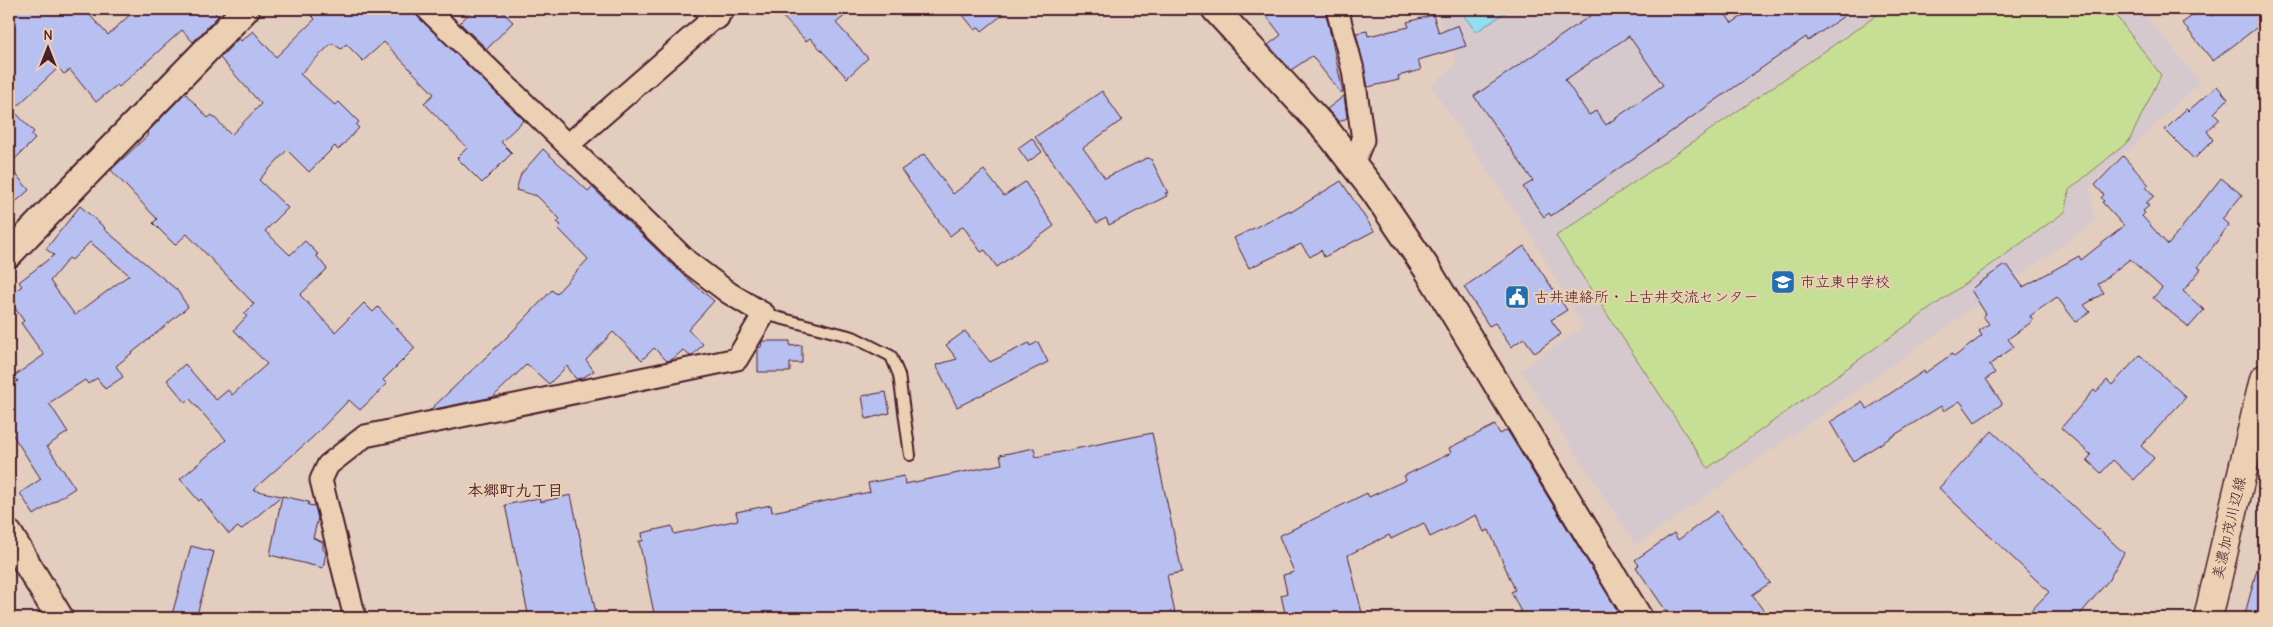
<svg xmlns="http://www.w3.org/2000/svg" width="2273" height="627" font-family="'Comic Neue','Klee One',sans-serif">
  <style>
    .built { fill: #d5c9ce }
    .green { fill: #c7df94; stroke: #887f60 }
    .water { fill: #91dff1; stroke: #7592a2 }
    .building { fill: #b8bff1; stroke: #4a1f2b; fill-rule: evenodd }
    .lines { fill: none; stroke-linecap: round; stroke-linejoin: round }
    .service-casing { stroke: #4a1f2b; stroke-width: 14 }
    .minor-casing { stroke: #4a1f2b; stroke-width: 25 }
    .tertiary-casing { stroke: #4a1f2b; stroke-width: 30 }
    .secondary-casing { stroke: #4a1f2b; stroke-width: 31 }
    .service { stroke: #ecd0b3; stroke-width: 10 }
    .minor { stroke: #ecd0b3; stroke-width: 21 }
    .tertiary { stroke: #ecd0b3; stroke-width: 26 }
    .secondary { stroke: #ecd0b3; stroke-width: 28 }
    .labels { text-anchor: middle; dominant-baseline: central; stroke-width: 4; stroke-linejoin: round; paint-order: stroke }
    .poi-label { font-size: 15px; fill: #4a1f2b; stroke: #ecd0b3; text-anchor: start }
    .street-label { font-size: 15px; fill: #4a1f2b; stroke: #ecd0b3 }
    .neighbourhood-label { font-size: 16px; font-weight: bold; fill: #4a1f2b; stroke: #ecd0b3 }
  </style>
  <rect width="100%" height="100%" fill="#e2cdbf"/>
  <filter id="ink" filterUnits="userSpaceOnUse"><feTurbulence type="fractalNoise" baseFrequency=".02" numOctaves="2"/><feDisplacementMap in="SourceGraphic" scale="10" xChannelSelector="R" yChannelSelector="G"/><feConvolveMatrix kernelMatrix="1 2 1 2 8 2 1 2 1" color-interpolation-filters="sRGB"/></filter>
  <g filter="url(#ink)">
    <path class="built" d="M 1435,9 L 2140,9 L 2200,82 L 2090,186 L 2095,222 L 1636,545 L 1521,370 L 1583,327 L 1532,237 L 1431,86 L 1457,63 Z"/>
    <path class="green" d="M 1886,9 L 2111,9 L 2161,75 L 2129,141 L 2069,190 L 2066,211 L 1708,468 L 1556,236 Z"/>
    <path class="water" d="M 1459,9 L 1511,9 L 1476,32 Z"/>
    <path class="building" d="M 9,9 L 84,9 L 108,35 L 136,9 L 211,9 L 218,16 L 193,42 L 182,30 L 119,87 L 117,85 L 96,102 L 70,70 L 64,74 L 58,68 L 13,110 L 34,132 L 31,135 L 35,139 L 9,165 Z
      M 305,9 L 410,9 L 524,120 L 501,142 L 512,153 L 482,183 L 457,158 L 467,148 L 424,103 L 434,94 L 384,42 L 363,61 L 346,44 L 341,49 L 332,43 L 300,74 L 335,105 L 339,102 L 359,122 L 356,125 L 359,128 L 338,150 L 335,146 L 309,172 L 287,150 L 259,180 L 288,208 L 265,231 L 290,255 L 305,241 L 318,254 L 316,255 L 327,269 L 300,295 L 335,332 L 364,303 L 373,312 L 378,307 L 415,348 L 383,380 L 387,384 L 360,410 L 349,400 L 314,436 L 253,490 L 281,496 L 241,530 L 238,527 L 229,534 L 201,499 L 199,501 L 180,479 L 226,440 L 190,399 L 186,403 L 167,380 L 185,364 L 216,400 L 228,390 L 232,395 L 267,364 L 234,330 L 247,316 L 244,314 L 254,304 L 187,234 L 175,245 L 153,223 L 157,219 L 111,170 L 148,135 L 147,133 L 185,93 L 208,118 L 212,115 L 231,135 L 261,104 L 220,58 L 239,38 L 241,41 L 253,31 L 276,57 L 315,19 Z
      M 473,9 L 499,9 L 513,22 L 487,49 L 460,23 Z
      M 775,9 L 853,9 L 836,23 L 868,58 L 847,78 L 810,38 L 806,41 Z
      M 958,9 L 1010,9 L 982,31 L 979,27 L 975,30 Z
      M 1261,9 L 1325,9 L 1343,92 L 1340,92 L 1312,56 L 1291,70 L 1268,45 L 1281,35 Z
      M 1600,9 L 1721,9 L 1732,23 L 1753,9 L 1854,9 L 1808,41 L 1806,37 L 1551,216 L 1549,213 L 1544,217 L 1523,187 L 1533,181 L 1474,96 ZM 1629,36 L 1663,85 L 1606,125 L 1596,111 L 1589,115 L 1565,80 Z
      M 2202,9 L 2205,9 L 2211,16 L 2221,9 L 2264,9 L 2264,22 L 2213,61 L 2182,23 Z
      M 1433,15 L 1439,33 L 1458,25 L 1466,46 L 1418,60 L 1421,70 L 1398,76 L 1399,80 L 1368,87 L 1356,33 L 1367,31 L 1368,36 L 1409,27 L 1407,22 Z
      M 2217,86 L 2228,99 L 2214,113 L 2220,119 L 2207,131 L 2213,140 L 2194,159 L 2165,130 L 2186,109 L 2188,111 Z
      M 1102,91 L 1122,120 L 1083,148 L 1105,178 L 1147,158 L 1151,159 L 1168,193 L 1165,193 L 1167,196 L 1109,225 L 1106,218 L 1097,223 L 1035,137 Z
      M 1344,96 L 1347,118 L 1339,122 L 1327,109 Z
      M 1032,138 L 1042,152 L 1028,162 L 1018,148 Z
      M 543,149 L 588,191 L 592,187 L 679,271 L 714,301 L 688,330 L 703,344 L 692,356 L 690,356 L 683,350 L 673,359 L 667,361 L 654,348 L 642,360 L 613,332 L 586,360 L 594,371 L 582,378 L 576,379 L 567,366 L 549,384 L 527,364 L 493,397 L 430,410 L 508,336 L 552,290 L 556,294 L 588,259 L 558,228 L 561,225 L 557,222 L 560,219 L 537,196 L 516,190 L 521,174 Z
      M 924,154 L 953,194 L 984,170 L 1004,196 L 1025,182 L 1054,226 L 997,267 L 985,250 L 981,252 L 963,226 L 950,236 L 901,170 Z
      M 2123,156 L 2149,185 L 2146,187 L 2154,196 L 2146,203 L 2149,206 L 2143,211 L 2145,213 L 2142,216 L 2168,245 L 2221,178 L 2242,195 L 2222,219 L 2229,225 L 2198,267 L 2201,269 L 2183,291 L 2204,310 L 2189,327 L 2153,298 L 2162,288 L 2130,259 L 2098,284 L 2104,293 L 2084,305 L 2090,312 L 2076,322 L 2057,297 L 2030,316 L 2033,321 L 2008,339 L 2014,347 L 1989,365 L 1995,373 L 1986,379 L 2002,403 L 2001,405 L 1975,422 L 1960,401 L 1944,411 L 1941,406 L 1853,461 L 1830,422 L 1862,402 L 1867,409 L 1924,371 L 1925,373 L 1952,354 L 1954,357 L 1982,336 L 1979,331 L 1989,324 L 1983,316 L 1986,314 L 1971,290 L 1975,286 L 2003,266 L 2008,266 L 2023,287 L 2079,256 L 2081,260 L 2124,226 L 2102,202 L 2104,201 L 2101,198 L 2104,195 L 2095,185 Z
      M 9,166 L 29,190 L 9,208 Z
      M 1341,181 L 1374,231 L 1324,257 L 1321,250 L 1310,257 L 1301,244 L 1249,268 L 1234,238 L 1290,210 L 1291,212 Z
      M 80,206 L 105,228 L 104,229 L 177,290 L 188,307 L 116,366 L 123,377 L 105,389 L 97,378 L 88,384 L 85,380 L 49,403 L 68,432 L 47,446 L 75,488 L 34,515 L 20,493 L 41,479 L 9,429 L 9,386 L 18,381 L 14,376 L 44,355 L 21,323 L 24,321 L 9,300 L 9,296 L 22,286 L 19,282 L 54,255 L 46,249 ZM 90,242 L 129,275 L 75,315 L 50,281 L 69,258 L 72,260 Z
      M 1524,246 L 1567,310 L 1551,320 L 1561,334 L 1535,353 L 1524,338 L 1511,347 L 1495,323 L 1489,326 L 1464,287 Z
      M 965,331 L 990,362 L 1029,343 L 1030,346 L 1038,342 L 1048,362 L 957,407 L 936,365 L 957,359 L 946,345 Z
      M 762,341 L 790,341 L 790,346 L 802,345 L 802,363 L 790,363 L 790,372 L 758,372 L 758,348 L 761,347 Z
      M 2140,355 L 2186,397 L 2141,446 L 2154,458 L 2134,480 L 2113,460 L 2101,473 L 2087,460 L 2091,455 L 2061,428 L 2094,390 L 2096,392 L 2107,380 L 2112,385 Z
      M 886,392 L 890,413 L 866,419 L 862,396 Z
      M 1495,425 L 1500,434 L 1507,430 L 1622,618 L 1524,618 L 1511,592 L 1515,590 L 1489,530 L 1484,532 L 1476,515 L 1430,537 L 1424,523 L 1391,539 L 1389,535 L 1348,555 L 1362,613 L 1339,618 L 1286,618 L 1281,595 L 1287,593 L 1283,575 L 1294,572 L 1279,536 L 1367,493 L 1369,497 L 1406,480 L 1404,476 L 1451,453 L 1449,448 Z
      M 1992,431 L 2124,553 L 2108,581 L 2077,618 L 2024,618 L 2049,592 L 1939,488 Z
      M 1152,433 L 1182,572 L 1167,575 L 1176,618 L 655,618 L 639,541 L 643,541 L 642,533 L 672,526 L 674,534 L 738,520 L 736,512 L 771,505 L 772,512 L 870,492 L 868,483 L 904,476 L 905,484 L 1002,464 L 1000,455 L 1034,448 L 1036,457 Z
      M 571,495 L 597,618 L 529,618 L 505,505 L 539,498 L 540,502 Z
      M 282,496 L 309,502 L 308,505 L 315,506 L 318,518 L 313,538 L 323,542 L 323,549 L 326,553 L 323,568 L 270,555 Z
      M 1717,511 L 1770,583 L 1752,595 L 1769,618 L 1671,618 L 1636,567 L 1639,565 L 1635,560 L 1674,533 L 1678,540 Z
      M 191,546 L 214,552 L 196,618 L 171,618 Z
      M 2258,565 L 2264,566 L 2264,618 L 2244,618 Z"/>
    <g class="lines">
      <defs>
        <path id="service" d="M 764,314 L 853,337 L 891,356 L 899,375 L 910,455"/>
        <path id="minor" d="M 1337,9 L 1353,70 L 1363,140 L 1353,164
          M 568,145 L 724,9
          M 355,618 L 321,480 L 328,465 L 365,436 L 737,359 L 764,314 L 729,293 L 688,262 L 427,9"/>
        <path id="tertiary" d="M 708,9 L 716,16
          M 1215,9 L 1328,132 L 1374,191 L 1427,269 L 1639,618
          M 9,254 L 246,9
          M 9,534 L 60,618"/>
        <path id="secondary" d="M 2208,618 L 2264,379"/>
      </defs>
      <use href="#service" class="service-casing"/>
      <use href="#minor" class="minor-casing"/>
      <use href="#tertiary" class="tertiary-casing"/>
      <use href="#secondary" class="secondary-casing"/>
      <use href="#service" class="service"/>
      <use href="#minor" class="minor"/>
      <use href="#tertiary" class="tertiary"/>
      <use href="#secondary" class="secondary"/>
    </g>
  </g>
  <defs>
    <symbol id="school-square" viewBox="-11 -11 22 22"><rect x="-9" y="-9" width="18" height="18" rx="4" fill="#1f6fb2" stroke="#ecd0b3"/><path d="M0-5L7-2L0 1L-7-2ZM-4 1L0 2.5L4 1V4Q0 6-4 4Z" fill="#fff"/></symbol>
    <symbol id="civic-square" viewBox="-11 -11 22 22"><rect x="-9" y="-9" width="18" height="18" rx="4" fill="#1f6fb2" stroke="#ecd0b3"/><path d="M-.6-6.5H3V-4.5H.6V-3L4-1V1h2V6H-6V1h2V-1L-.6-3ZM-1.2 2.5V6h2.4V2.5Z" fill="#fff"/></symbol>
  </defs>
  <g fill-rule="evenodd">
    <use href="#school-square" x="1769" y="268" width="28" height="28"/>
    <use href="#civic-square" x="1503" y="283" width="28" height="28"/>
  </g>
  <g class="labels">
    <g class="poi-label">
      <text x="1800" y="282">市立東中学校</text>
      <text x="1534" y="297">古井連絡所・上古井交流センター</text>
    </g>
    <g class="street-label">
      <text transform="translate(2229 528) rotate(-77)">美濃加茂川辺線</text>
    </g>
    <g class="neighbourhood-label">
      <text x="515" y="491">本郷町九丁目</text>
    </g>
  </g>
  <rect width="2273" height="627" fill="none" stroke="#ecd0b3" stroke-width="30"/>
  <rect x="15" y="15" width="2243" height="597" fill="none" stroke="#4a1f2b" stroke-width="2" filter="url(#ink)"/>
  <g transform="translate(48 48)" stroke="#ecd0b3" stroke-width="4" paint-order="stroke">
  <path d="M0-4L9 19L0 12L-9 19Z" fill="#4a1f2b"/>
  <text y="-8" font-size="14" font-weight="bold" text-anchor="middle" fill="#4a1f2b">N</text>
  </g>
</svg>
